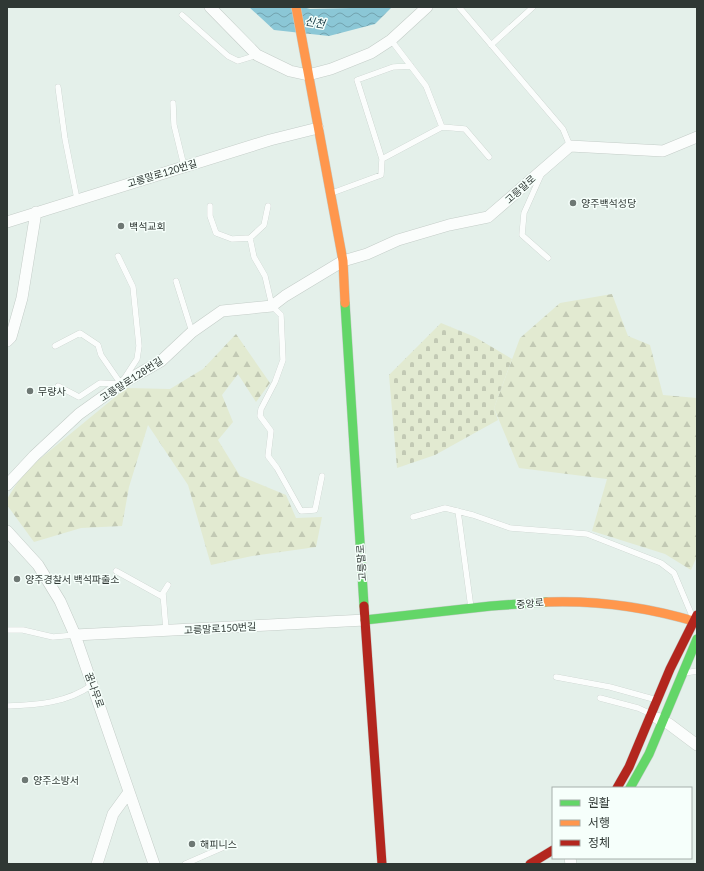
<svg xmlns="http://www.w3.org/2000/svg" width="704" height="871" font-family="Lato,'Noto Sans KR',sans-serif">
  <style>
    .forest { fill: url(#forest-firs) }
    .cemetery { fill: url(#cemetery-stones) }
    .water { fill: url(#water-waves) }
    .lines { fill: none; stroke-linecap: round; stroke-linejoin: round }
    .lane-casing { stroke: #c4cdc8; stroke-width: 6 }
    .street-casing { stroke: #c4cdc8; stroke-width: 12 }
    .fast-casing { stroke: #c4cdc8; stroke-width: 10 }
    .slow-casing { stroke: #c4cdc8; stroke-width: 10 }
    .jam-casing { stroke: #c4cdc8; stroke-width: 10 }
    .lane { stroke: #fbfdfc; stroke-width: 5.5 }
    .street { stroke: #fbfdfc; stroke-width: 11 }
    .fast { stroke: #63d668; stroke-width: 9 }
    .slow { stroke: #ff974d; stroke-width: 9 }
    .jam { stroke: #b3261e; stroke-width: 9 }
    .poi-dot { fill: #6e7874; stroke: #f6fffb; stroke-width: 1.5 }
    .labels { text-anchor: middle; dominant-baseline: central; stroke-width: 3; stroke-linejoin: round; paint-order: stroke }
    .street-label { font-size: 10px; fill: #2f3834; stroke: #f6fffb }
    .poi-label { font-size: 10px; fill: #2f3834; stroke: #f6fffb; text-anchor: start }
    .water-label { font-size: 11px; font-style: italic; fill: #143944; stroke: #f6fffb }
  </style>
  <defs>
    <pattern id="forest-firs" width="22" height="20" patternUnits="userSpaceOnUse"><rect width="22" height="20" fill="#e2ead1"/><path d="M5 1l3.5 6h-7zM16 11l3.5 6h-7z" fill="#c2c9b4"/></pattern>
    <pattern id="cemetery-stones" width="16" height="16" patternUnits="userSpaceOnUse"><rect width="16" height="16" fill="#e2ead1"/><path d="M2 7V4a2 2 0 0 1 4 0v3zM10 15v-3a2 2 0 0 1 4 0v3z" fill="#c2c9b4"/></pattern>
    <pattern id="water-waves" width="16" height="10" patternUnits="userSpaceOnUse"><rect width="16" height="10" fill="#8bc7d6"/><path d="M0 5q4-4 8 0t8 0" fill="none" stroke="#72a3ae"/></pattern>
  </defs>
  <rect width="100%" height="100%" fill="#e4f0ea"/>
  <path class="forest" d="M 612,294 L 628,336 L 650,345 L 663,395 L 697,398 L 697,556 L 691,570 L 665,554 L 592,531 L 607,479 L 519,468 L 494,408 L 520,338 L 560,303 Z
    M 236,334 L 270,383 L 256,402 L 238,374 L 222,395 L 233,422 L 218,440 L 240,476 L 286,495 L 296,518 L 322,517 L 316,547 L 252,556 L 211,565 L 188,485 L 148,425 L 129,487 L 122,526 L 81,528 L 34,542 L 7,505 L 7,499 L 24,472 L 126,388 L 170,389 L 203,369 Z"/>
  <path class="cemetery" d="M 441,323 L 475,337 L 512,359 L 494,408 L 498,420 L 435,455 L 397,468 L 389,375 Z"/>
  <path class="water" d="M 249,7 L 303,7 L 310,9 L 392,7 L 375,24 L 329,36 L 274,30 Z"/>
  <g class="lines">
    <defs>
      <path id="lane" d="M 459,7 L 563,129 L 570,146
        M 182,15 L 228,56 L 238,61 L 257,55
        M 391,40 L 426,86 L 442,127
        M 491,45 L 533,7
        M 58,87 L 65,139 L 77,199
        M 173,103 L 174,125 L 184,166
        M 382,159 L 357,80 L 393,67 L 411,66
        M 541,175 L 524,213 L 522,235 L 548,258
        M 332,193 L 381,175 L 382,159 L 442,127 L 465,129 L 489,157
        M 210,206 L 210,216 L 216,233 L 232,239 L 250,238 L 254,257 L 265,276 L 272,306 L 281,315 L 283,360 L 275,382 L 261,409 L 260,416 L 271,431 L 268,456 L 277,468 L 301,511 L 315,510 L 322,476
        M 250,238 L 264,225 L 268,206
        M 118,256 L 133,287 L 139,346 L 137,359 L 124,379
        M 176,281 L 192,332
        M 55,346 L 80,333 L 98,345 L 101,355 L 121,384
        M 58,386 L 79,397 L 100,383 L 118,384
        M 458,511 L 471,608
        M 413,517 L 445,508 L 473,515 L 510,528 L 587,534 L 661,563 L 674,573 L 693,618
        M 116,571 L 163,597
        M 7,630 L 23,630 L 53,637 L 75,635
        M 166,630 L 163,593 L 168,585
        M 685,673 L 697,671
        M 556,677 L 610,687 L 657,700
        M 600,698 L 638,708 L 649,713
        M 7,706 C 37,705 67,703 92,685
        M 185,864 L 224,847"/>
      <path id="street" d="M 210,7 L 257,55 L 290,71 L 308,75 L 331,69 L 371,53 L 391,40 L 427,7
        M 7,222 L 270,140 L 318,128
        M 7,341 L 11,337 L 22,298 L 36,212
        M 7,485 L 34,456 L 79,414 L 121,384 L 161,361 L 192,332 L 222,311 L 272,306 L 285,296 L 343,261 L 367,254 L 398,240 L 449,225 L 488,217 L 570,146 L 663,151 L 697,137
        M 7,531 L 38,565 L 60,601 L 75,635 L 154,864
        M 75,635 L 365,620
        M 657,718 L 669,724 L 697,745
        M 570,858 L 571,864
        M 97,864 L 113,814 L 129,792"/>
      <path id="fast" d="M 345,303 L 364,606
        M 365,620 L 491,606 L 546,602
        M 630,788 L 649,754 L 697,639"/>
      <path id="slow" d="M 296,7 L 343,261 L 345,303
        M 546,602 C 598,600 647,607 697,622"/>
      <path id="jam" d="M 364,606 L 382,864
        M 617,788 L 629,767 L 670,669 L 697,615
        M 530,864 L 553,850"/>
    </defs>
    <use href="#lane" class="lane-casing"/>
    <use href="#street" class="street-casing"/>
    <use href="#fast" class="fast-casing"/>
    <use href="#slow" class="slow-casing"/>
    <use href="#jam" class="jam-casing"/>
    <use href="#lane" class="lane"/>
    <use href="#street" class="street"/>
    <use href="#fast" class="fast"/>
    <use href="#slow" class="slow"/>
    <use href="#jam" class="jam"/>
  </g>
  <g class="poi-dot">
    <circle cx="573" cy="203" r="4"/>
    <circle cx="121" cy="226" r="4"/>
    <circle cx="30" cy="391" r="4"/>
    <circle cx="17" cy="579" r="4"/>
    <circle cx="25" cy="780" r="4"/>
    <circle cx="192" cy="844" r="4"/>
  </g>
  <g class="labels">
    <g class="street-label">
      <text transform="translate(162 173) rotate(-17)">고릉말로120번길</text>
      <text transform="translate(520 189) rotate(-42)">고릉말로</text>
      <text transform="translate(131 379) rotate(-33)">고릉말로128번길</text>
      <text transform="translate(361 563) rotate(-94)">고릉말로</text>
      <text transform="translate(530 603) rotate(-5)">중앙로</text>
      <text transform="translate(220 628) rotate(-3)">고릉말로150번길</text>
      <text transform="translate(95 690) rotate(70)">꿈나무로</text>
    </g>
    <g class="poi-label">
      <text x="581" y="203">양주백석성당</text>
      <text x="129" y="226">백석교회</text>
      <text x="38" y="391">무량사</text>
      <text x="25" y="579">양주경찰서 백석파출소</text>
      <text x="33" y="780">양주소방서</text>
      <text x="200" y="844">해피니스</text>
    </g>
    <g class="water-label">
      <text transform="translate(315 22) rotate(9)">신천</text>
    </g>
  </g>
  <rect width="704" height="871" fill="none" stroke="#2f3834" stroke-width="16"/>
  <rect x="552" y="787" width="140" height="72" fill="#f6fffb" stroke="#a6afab"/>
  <rect x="560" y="800" width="20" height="6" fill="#63d668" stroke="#a6afab"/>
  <text x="588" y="807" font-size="12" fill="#2f3834">원활</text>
  <rect x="560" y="820" width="20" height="6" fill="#ff974d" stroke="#a6afab"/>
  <text x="588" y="827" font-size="12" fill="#2f3834">서행</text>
  <rect x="560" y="840" width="20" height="6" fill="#b3261e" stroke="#a6afab"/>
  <text x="588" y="847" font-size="12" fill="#2f3834">정체</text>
</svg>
